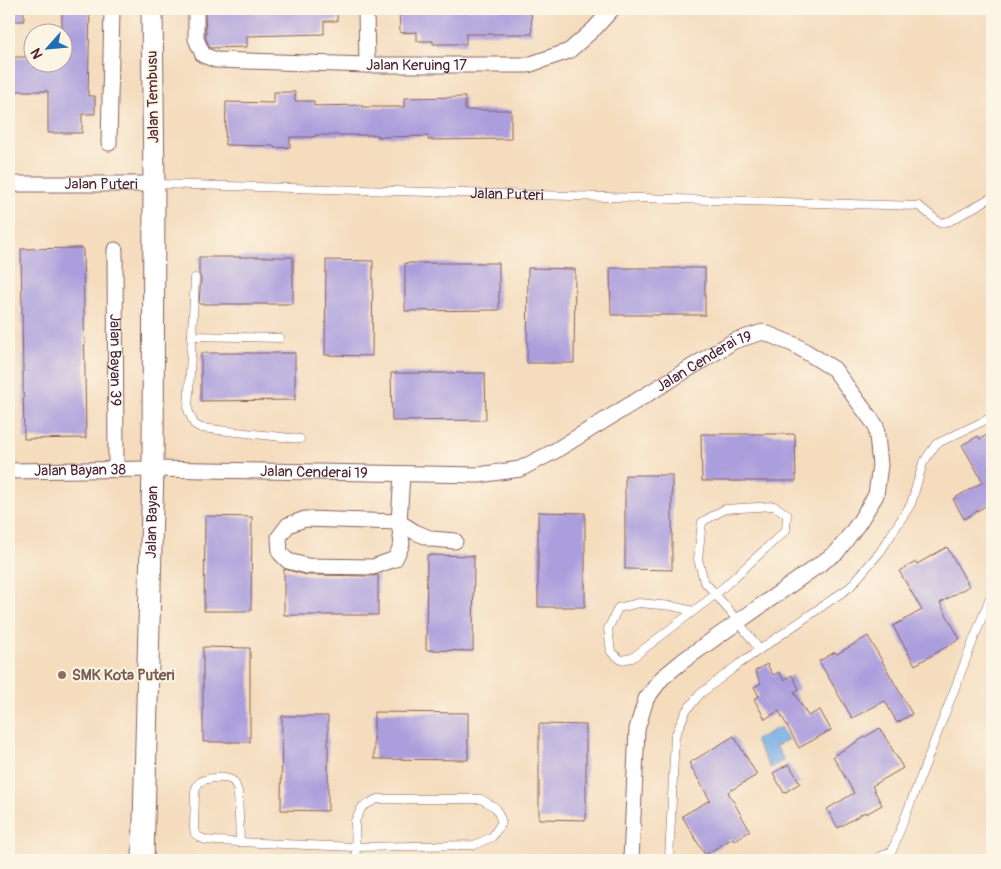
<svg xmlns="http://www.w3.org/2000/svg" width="1001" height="869" font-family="Pangolin,sans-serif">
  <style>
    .water { fill: #75aee5; stroke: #606688 }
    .building { fill: #ab9edd }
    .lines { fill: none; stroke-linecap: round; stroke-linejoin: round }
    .lane-casing { stroke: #86615e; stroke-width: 9 }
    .street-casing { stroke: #86615e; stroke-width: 17 }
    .secondary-casing { stroke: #86615e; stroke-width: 23 }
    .lane { stroke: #fff; stroke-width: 8 }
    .street { stroke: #fff; stroke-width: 15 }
    .secondary { stroke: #fff; stroke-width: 21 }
    .education-dot { fill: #8d6e63; stroke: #fcf5e5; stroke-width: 2 }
    .labels { text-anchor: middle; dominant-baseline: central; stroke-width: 4; stroke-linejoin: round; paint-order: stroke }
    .street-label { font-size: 15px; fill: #4a1f2b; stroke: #fcf5e5 }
    .education-label { font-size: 15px; font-weight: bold; fill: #785e54; stroke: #fcf5e5; text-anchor: start }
  </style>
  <rect width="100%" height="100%" fill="#fcf5e5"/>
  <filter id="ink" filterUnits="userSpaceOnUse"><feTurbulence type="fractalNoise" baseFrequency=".02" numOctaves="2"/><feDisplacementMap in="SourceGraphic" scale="10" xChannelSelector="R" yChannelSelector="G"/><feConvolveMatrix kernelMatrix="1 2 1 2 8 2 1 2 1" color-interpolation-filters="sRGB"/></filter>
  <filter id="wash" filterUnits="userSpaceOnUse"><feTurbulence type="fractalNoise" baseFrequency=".0096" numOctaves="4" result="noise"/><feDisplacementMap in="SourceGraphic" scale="20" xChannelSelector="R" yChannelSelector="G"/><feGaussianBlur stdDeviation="1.12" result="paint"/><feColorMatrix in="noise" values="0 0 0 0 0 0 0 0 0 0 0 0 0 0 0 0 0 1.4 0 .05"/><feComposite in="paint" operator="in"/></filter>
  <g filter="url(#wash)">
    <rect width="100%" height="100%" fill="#f4dcbd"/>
    <path class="water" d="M 780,727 L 788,740 L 776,746 L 784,760 L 770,768 L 755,740 Z"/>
    <g id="blocks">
      <path class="building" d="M 9,9 L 24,9 L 24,21 L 9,21 Z
        M 62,9 L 90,9 L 88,96 L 95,96 L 95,114 L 82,114 L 82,133 L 48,133 L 48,91 L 9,91 L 9,57 L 31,57 L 31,62 L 62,62 Z
        M 205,9 L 337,9 L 337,21 L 324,21 L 324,34 L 247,36 L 247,47 L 210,48 L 206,39 Z
        M 399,9 L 531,9 L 532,34 L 466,34 L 466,44 L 433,44 L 433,41 L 417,41 L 417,32 L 400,33 Z
        M 274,92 L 295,92 L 295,101 L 314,101 L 314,106 L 362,105 L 362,107 L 404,107 L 404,98 L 465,97 L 465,110 L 511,110 L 511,139 L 428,140 L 428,136 L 378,137 L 378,135 L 315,135 L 315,137 L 290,137 L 290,147 L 274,148 L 274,146 L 225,145 L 226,102 L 274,103 Z
        M 83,248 L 86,438 L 24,439 L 21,249 Z
        M 199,257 L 293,257 L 293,304 L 199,304 L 201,278 L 199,274 Z
        M 326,260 L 373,261 L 372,356 L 325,355 Z
        M 405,263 L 499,263 L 499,310 L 405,311 Z
        M 528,268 L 575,269 L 574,363 L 527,363 Z
        M 610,268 L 705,268 L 705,315 L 611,315 Z
        M 201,353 L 295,353 L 295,400 L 201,401 Z
        M 391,373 L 485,373 L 486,420 L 392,421 Z
        M 992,432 L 992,502 L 964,519 L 953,499 L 983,482 L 962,445 L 978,436 L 980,439 Z
        M 701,434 L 795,434 L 796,481 L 702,481 Z
        M 625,475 L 672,475 L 672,570 L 625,569 Z
        M 538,512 L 585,513 L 585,607 L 538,607 Z
        M 205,516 L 252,517 L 251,611 L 204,611 Z
        M 947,547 L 969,586 L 940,603 L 960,639 L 915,665 L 893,626 L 922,610 L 899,571 L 916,562 L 917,564 Z
        M 427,555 L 474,556 L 473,651 L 426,650 Z
        M 284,569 L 307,575 L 373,576 L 378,575 L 378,615 L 284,615 Z
        M 868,636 L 912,714 L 897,723 L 885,701 L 852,718 L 819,661 L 835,652 L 837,654 Z
        M 203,647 L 250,648 L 250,742 L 203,742 Z
        M 767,664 L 773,675 L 779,672 L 784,680 L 792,675 L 799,689 L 794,692 L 808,716 L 820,710 L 831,730 L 799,748 L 779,711 L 765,719 L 754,699 L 759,696 L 754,687 L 761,683 L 755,671 Z
        M 374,712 L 468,713 L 468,760 L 374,759 Z
        M 282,716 L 328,716 L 328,811 L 281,810 Z
        M 539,724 L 586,725 L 586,820 L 539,819 Z
        M 880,728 L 903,768 L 872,786 L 882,805 L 866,814 L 865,812 L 838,828 L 827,809 L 854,793 L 833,756 Z
        M 734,736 L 757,775 L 728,792 L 750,831 L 734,841 L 733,838 L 705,855 L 682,816 L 710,800 L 689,763 Z
        M 789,764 L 800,783 L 784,793 L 773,773 Z"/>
    </g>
  </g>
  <g filter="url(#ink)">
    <use href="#blocks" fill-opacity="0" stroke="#86615e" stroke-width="1"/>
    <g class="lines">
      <defs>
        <g id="lane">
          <path id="s1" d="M 156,184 L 919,206 L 940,223 L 950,221 L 992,197"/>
          <path d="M 195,278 L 188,410 L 194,424 L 201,428 L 300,439"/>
          <path d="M 192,336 L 280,338"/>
          <path d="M 693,611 L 672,606 L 639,603 L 618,608 L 608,629 L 611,652 L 621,660 L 632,658 L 716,594 L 786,530 L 787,514 L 774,506 L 725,509 L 702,522 L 698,559 L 704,581 L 738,621 L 759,649"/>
          <path d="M 240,842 L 238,792 C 237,789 236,784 233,781 C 226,776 203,777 198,784 C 196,787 196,788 195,792 L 194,828 L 195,834 L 199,837 L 206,840 L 216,841 L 355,847 L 474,845 L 492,837 L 502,822 L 496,808 L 481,799 L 377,799 L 362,807 L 355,821 L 356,860"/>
          <path d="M 669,860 L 675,736 L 686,711 L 700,694 L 739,664 L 850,587 L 880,552 L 911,504 L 923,463 L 936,444 L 992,417"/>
          <path d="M 873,860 L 892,851 L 992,592"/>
        </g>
        <g id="street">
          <path id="s2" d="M 196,9 L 196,39 L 203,55 L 216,60 L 367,65 L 528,65 L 569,51 L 595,28 L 612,9"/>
          <path d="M 366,9 L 367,65"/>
          <path d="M 109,143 L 112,9"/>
          <path id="s3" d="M 9,184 L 154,184"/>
          <path id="s4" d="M 115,250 L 116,470"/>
          <path id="s5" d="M 9,471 L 153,469 L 479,475 L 520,469 L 553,452 L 734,341 L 763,332 L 795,345 L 834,369 L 876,426 L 880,465 L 876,495 L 858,524 L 837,552 L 684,660 L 662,678 L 646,699 L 637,729 L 631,860"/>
          <path d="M 402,474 L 399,522 L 415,532 L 432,539 L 455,541"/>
          <path d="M 305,519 L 399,522 L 402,544 L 395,559 L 373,567 L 307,566 L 288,561 L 280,553 L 279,537 L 288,525 Z"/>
        </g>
        <g id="secondary">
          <path id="s6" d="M 143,860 L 153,469 L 154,184 L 152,9"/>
        </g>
      </defs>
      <use href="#lane" class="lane-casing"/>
      <use href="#street" class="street-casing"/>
      <use href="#secondary" class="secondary-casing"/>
      <use href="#lane" class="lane"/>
      <use href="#street" class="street"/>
      <use href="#secondary" class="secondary"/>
    </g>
  </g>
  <circle class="education-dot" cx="62" cy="675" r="5"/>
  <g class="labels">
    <g class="street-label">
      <text stroke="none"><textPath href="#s2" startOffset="262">Jalan Keruing 17</textPath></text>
      <text transform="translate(153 97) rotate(-91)">Jalan Tembusu</text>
      <text stroke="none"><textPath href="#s3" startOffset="92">Jalan Puteri</textPath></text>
      <text stroke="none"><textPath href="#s1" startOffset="351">Jalan Puteri</textPath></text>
      <text stroke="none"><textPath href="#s4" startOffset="110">Jalan Bayan 39</textPath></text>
      <text stroke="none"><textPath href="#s5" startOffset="725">Jalan Cenderai 19</textPath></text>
      <text stroke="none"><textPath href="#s5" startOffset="71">Jalan Bayan 38</textPath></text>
      <text stroke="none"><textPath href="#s5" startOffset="305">Jalan Cenderai 19</textPath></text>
      <text stroke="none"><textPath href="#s6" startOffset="338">Jalan Bayan</textPath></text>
    </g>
    <g class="education-label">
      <text x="72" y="675">SMK Kota Puteri</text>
    </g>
  </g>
  <rect width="1001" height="869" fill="none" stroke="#fcf5e5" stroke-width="30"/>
  <g transform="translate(48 48) rotate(243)"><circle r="24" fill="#fcf5e5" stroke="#b59f9b"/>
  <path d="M0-4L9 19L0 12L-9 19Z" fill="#1f6fb2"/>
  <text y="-8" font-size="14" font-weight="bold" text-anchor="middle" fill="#4a1f2b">N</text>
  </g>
</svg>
